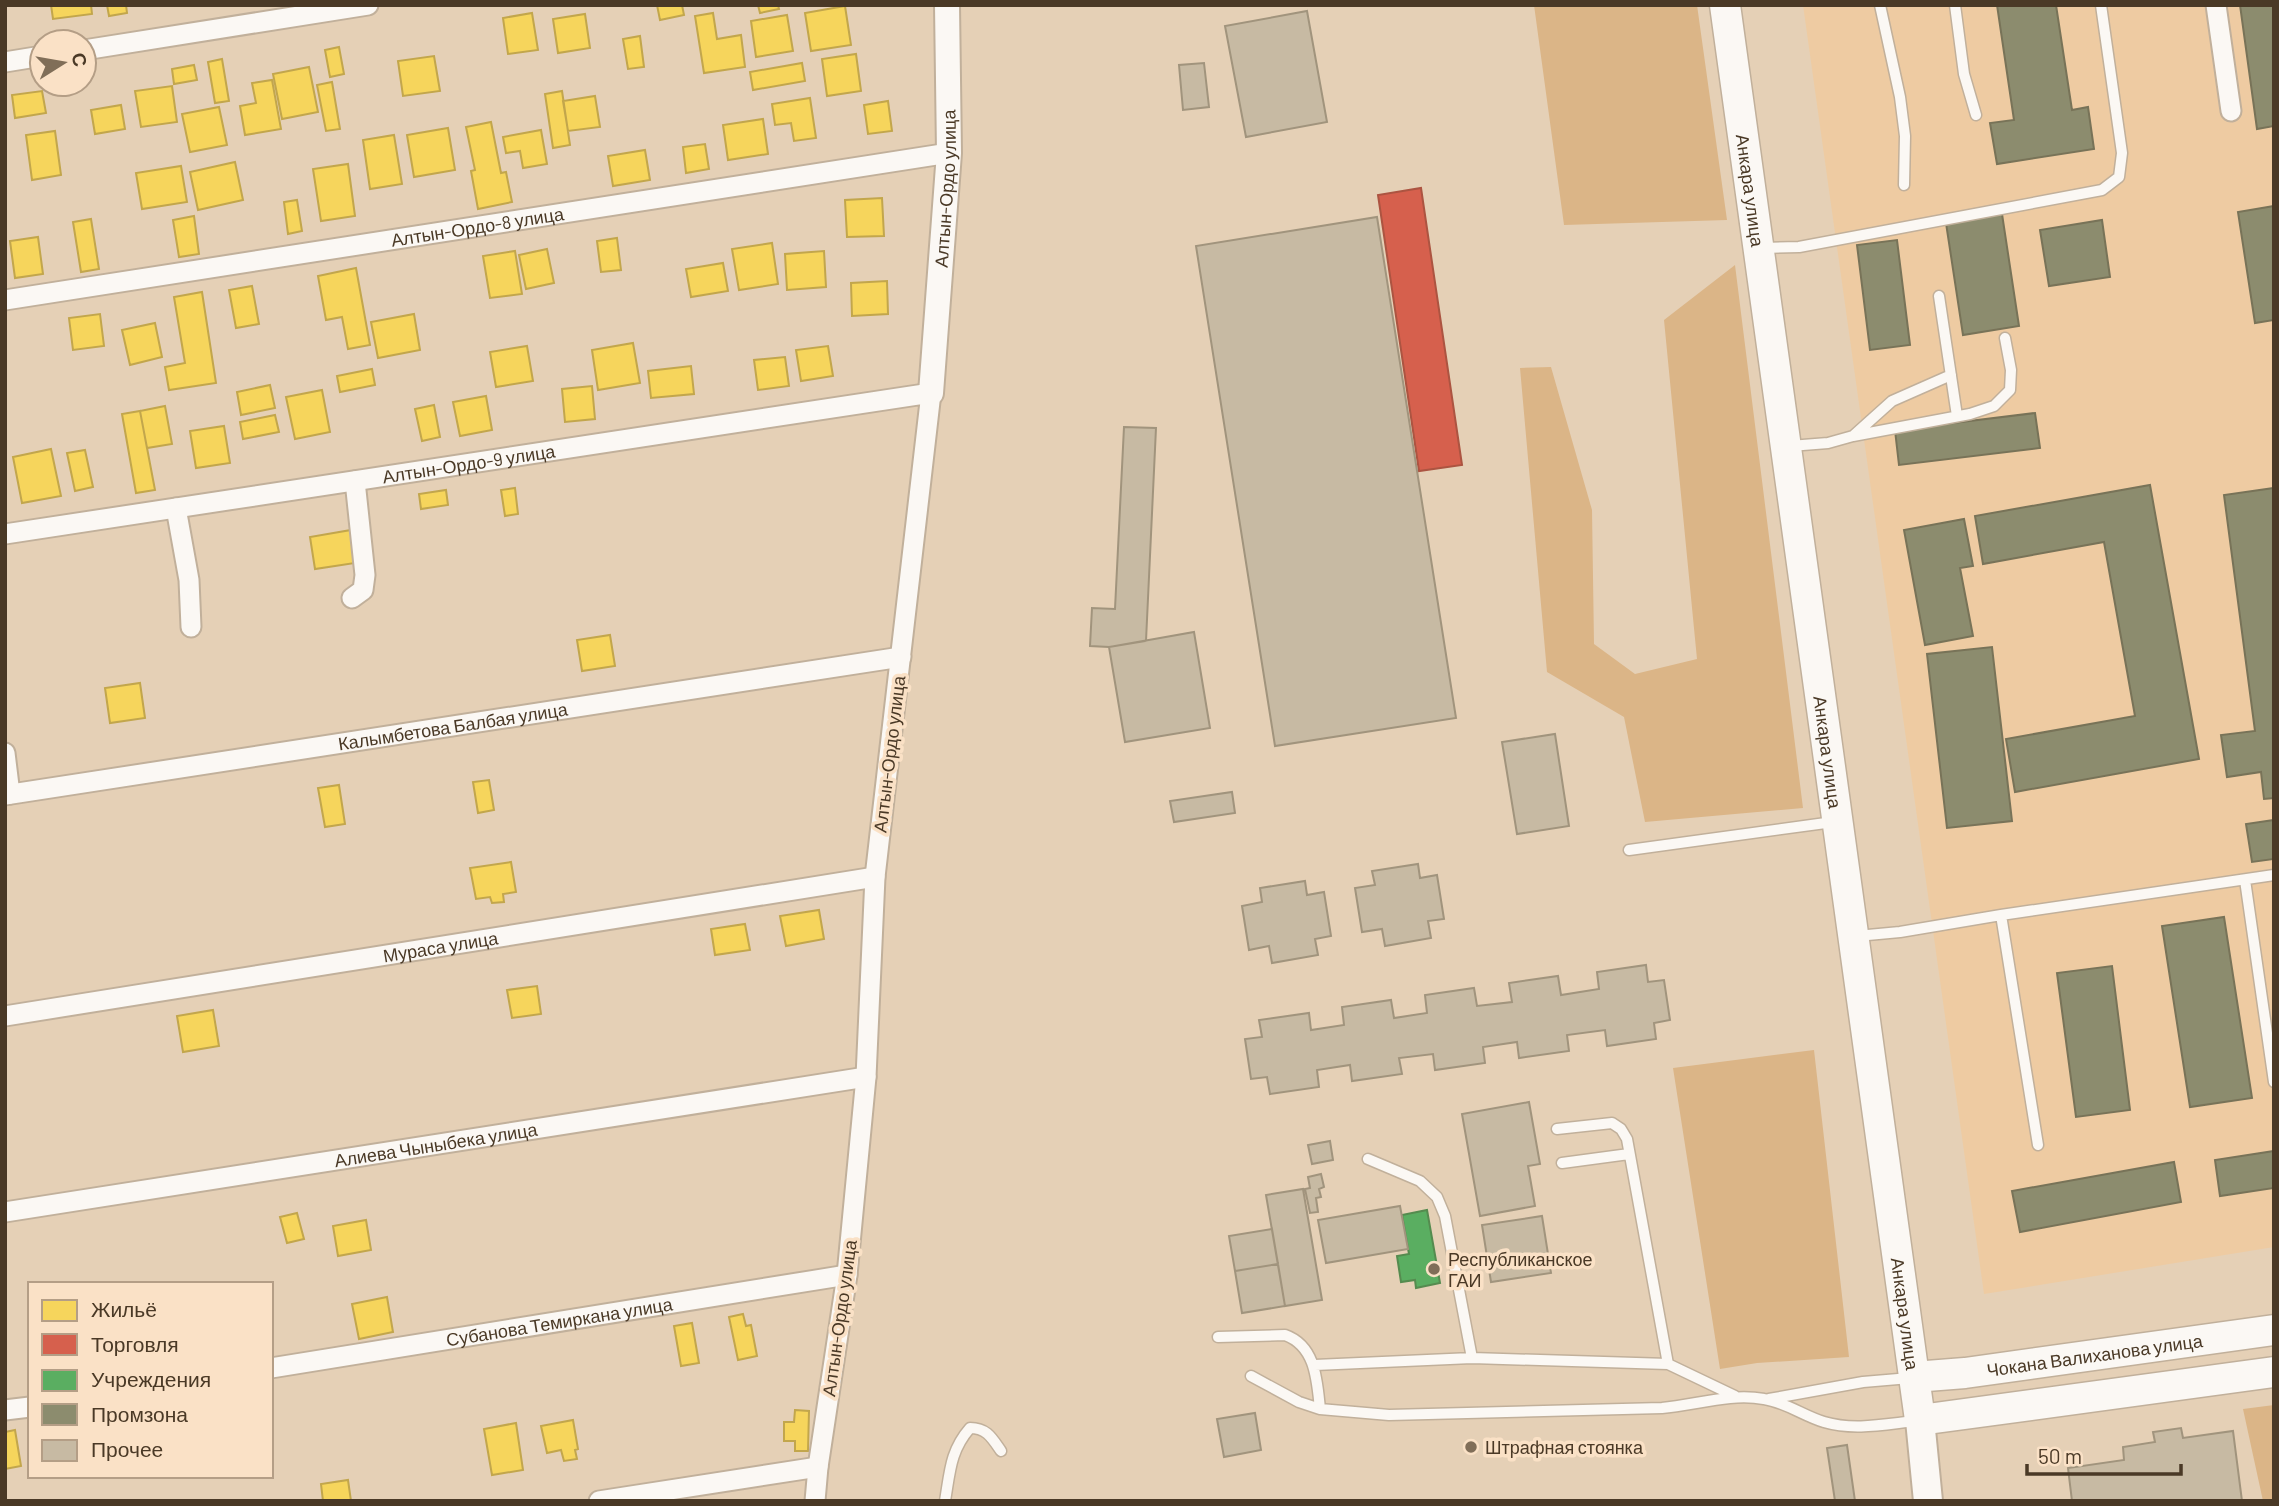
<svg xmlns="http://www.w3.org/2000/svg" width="2279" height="1506" font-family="Barlow,sans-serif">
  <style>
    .built { fill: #eecba2 }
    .green { fill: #dbb587 }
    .homes { fill: #f6d55c; stroke: #c2a64c; stroke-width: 2 }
    .shops { fill: #d6604d; stroke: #ac5441; stroke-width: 2 }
    .public { fill: #5aae61; stroke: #558b4f; stroke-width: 2 }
    .industry { fill: #8c8c6e; stroke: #787358; stroke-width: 2 }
    .building { fill: #c7baa3; stroke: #a1947d; stroke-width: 2 }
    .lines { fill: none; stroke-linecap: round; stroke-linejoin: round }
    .service-casing { stroke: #c1b09b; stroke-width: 13 }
    .minor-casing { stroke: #c1b09b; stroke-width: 23 }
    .tertiary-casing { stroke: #c1b09b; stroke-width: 28 }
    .secondary-casing { stroke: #c1b09b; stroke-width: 32 }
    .primary-casing { stroke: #c1b09b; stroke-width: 33 }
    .service { stroke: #fbf8f4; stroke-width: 10 }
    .minor { stroke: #fbf8f4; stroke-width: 19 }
    .tertiary { stroke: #fbf8f4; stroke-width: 24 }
    .secondary { stroke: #fbf8f4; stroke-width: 28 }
    .primary { stroke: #fbf8f4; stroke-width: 30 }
    .poi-dot { fill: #806e58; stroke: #fae1c6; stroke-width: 2.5 }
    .labels { text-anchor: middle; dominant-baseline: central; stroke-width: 7; stroke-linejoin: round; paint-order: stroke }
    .street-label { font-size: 18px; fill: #4a3926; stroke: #fae1c6 }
    .poi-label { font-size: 18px; fill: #4a3926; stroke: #fae1c6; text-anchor: start }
  </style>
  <rect width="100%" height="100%" fill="#e5d0b6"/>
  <path class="built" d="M 1803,5 L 2274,5 L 2274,1247 L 1984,1294 Z"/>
  <path class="green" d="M 1534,5 L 1697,5 L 1727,220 L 1564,225 Z
    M 1735,265 L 1803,808 L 1645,822 L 1624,717 L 1547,672 L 1520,368 L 1551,367 L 1592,510 L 1594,644 L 1635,674 L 1697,659 L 1664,320 Z
    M 1814,1050 L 1849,1357 L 1757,1363 L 1720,1369 L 1673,1068 Z
    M 2274,1405 L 2274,1501 L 2263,1501 L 2243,1409 Z"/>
  <path class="homes" d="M 51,5 L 91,5 L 92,14 L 53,19 Z
    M 107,5 L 126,5 L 127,13 L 109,16 Z
    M 657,5 L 682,5 L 684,15 L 660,20 Z
    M 758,5 L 778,5 L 779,9 L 760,13 Z
    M 845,6 L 851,45 L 811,51 L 805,13 Z
    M 532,13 L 538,50 L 508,54 L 503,18 Z
    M 713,13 L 717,39 L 741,35 L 745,67 L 704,73 L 695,16 Z
    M 585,14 L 590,48 L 558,53 L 553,19 Z
    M 787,15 L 793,51 L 756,57 L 751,21 Z
    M 640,36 L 644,67 L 628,69 L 623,39 Z
    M 339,47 L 344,74 L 330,77 L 325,50 Z
    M 856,54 L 861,91 L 827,96 L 822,59 Z
    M 434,56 L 440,91 L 403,96 L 398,61 Z
    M 222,59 L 229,101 L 215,103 L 208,62 Z
    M 802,63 L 805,81 L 753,90 L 750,72 Z
    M 194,65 L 197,80 L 174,84 L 172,69 Z
    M 309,67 L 318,112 L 282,119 L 273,74 Z
    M 272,80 L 281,129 L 245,135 L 240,106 L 256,103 L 252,83 Z
    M 332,82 L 340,129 L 326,131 L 317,85 Z
    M 172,86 L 177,122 L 141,127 L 135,91 Z
    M 42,91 L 46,113 L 15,118 L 12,95 Z
    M 562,91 L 570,145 L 553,148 L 545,94 Z
    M 595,96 L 600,127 L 568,131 L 563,101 Z
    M 810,98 L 816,138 L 794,141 L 791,123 L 775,125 L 772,104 Z
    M 888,101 L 892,131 L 868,134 L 864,105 Z
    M 121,105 L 125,129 L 95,134 L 91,110 Z
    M 219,107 L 227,145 L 190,152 L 182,114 Z
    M 763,119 L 768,154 L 728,160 L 723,125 Z
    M 491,122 L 501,173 L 506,172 L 512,202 L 478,209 L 471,171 L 475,170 L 466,127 Z
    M 448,128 L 455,170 L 414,177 L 407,135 Z
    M 541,130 L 547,164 L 523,168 L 520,151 L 506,153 L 503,137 Z
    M 55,131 L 61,175 L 32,180 L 26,135 Z
    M 394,135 L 402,184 L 370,189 L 363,140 Z
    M 705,144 L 709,169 L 686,173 L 683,147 Z
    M 645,150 L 650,180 L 613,186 L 608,156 Z
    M 235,162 L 243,200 L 198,210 L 190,172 Z
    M 348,164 L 355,216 L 321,221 L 313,169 Z
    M 181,166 L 187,202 L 142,209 L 136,173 Z
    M 882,198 L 884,236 L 847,237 L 845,200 Z
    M 297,200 L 302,231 L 288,234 L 284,202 Z
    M 194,216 L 199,254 L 179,257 L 173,220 Z
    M 91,219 L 99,269 L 81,272 L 73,222 Z
    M 38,237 L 43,274 L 15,278 L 10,241 Z
    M 617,238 L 621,270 L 601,272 L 597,241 Z
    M 772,243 L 778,284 L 739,290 L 732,249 Z
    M 547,249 L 554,283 L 526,289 L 519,255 Z
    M 515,251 L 522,294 L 490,298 L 483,256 Z
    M 824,251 L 826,287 L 787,290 L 785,254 Z
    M 723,263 L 728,291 L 691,297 L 686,269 Z
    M 356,268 L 370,345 L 348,349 L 342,317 L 326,320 L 318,276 Z
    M 887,281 L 888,314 L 852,316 L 851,283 Z
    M 252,286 L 259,324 L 236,328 L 229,290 Z
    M 202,292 L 216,383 L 169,390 L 165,367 L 185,363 L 174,297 Z
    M 100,314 L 104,346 L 73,350 L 69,318 Z
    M 414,314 L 420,350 L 378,358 L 371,322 Z
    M 155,323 L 162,357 L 130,365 L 122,330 Z
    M 633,343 L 640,383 L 598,390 L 592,350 Z
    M 527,346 L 533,381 L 496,387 L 490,352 Z
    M 828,346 L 833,376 L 801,381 L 796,350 Z
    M 785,357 L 789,386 L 758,390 L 754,360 Z
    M 691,366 L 694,394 L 651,398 L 648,371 Z
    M 372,369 L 375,385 L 340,392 L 337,376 Z
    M 270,385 L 275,408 L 241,415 L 237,392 Z
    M 592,386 L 595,419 L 565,422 L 562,389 Z
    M 322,390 L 330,432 L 295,439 L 286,397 Z
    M 486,396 L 492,430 L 460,436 L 453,402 Z
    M 434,405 L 440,437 L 422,441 L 415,409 Z
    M 165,406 L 172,444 L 147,448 L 140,411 Z
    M 140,411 L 155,490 L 136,493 L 122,414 Z
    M 275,415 L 279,432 L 243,439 L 240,422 Z
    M 224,426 L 230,463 L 196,468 L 190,431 Z
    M 51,449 L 61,496 L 22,503 L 13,457 Z
    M 85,450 L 93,487 L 75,491 L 67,453 Z
    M 515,488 L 518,514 L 505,516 L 501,490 Z
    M 446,490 L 448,505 L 421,509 L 419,494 Z
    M 351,530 L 355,563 L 315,569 L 310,537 Z
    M 610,635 L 615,666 L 582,671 L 577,640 Z
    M 140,683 L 145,718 L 110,723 L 105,688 Z
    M 489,780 L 494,810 L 478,813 L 473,782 Z
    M 339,785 L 345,824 L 325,827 L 318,788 Z
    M 511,862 L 516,892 L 503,894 L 504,902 L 492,903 L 490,897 L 476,899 L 470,868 Z
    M 819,910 L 824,939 L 786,946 L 780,916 Z
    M 745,924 L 750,950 L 715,955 L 711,929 Z
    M 537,986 L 541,1014 L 512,1018 L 507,990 Z
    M 213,1010 L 219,1046 L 183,1052 L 177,1016 Z
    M 297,1213 L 304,1239 L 287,1243 L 280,1217 Z
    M 366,1220 L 371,1250 L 338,1256 L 333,1226 Z
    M 387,1297 L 393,1332 L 359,1339 L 352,1304 Z
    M 743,1314 L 746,1326 L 751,1325 L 757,1356 L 738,1360 L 729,1317 Z
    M 692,1323 L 699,1363 L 681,1366 L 674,1326 Z
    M 795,1410 L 809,1411 L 808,1451 L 795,1451 L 795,1441 L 784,1441 L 784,1422 L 794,1422 Z
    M 573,1420 L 578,1449 L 575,1450 L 577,1459 L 564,1461 L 561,1450 L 547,1453 L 541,1426 Z
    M 516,1423 L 523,1470 L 492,1475 L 484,1429 Z
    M 15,1430 L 21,1466 L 5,1469 L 5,1432 Z
    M 348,1480 L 351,1501 L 323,1501 L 321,1484 Z"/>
  <path class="shops" d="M 1421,188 L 1462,465 L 1419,471 L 1378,195 Z"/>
  <path class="public" d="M 1427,1210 L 1440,1283 L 1416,1288 L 1415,1280 L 1401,1282 L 1397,1256 L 1409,1254 L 1402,1215 Z"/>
  <path class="industry" d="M 1997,5 L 2056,5 L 2072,110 L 2088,107 L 2094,149 L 1997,164 L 1990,123 L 2014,120 Z
    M 2240,5 L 2274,5 L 2274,126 L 2257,129 Z
    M 2274,206 L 2274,320 L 2255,323 L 2238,212 Z
    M 2002,214 L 2019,326 L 1963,335 L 1946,223 Z
    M 2102,220 L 2110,277 L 2049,286 L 2040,230 Z
    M 1897,240 L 1910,345 L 1870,350 L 1857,245 Z
    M 2035,413 L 2040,448 L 1899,465 L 1895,430 Z
    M 2150,485 L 2199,759 L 2015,792 L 2006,739 L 2135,716 L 2104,542 L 1983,564 L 1975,516 Z
    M 2274,488 L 2274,798 L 2264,799 L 2261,772 L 2227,777 L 2221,735 L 2255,731 L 2224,495 Z
    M 1964,519 L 1973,566 L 1960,568 L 1973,636 L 1925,645 L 1904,530 Z
    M 1992,647 L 2012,821 L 1947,828 L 1927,654 Z
    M 2274,820 L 2274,859 L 2252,862 L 2246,824 Z
    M 2224,917 L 2252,1098 L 2190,1107 L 2162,926 Z
    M 2112,966 L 2130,1110 L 2076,1117 L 2057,973 Z
    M 2274,1151 L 2274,1188 L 2220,1196 L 2215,1160 Z
    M 2174,1162 L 2181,1202 L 2020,1232 L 2012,1191 Z"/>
  <path class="building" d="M 1307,11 L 1327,122 L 1246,137 L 1225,26 Z
    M 1204,63 L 1209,107 L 1183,110 L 1179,65 Z
    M 1377,217 L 1456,718 L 1275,746 L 1196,246 Z
    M 1124,427 L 1156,428 L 1146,641 L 1109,647 L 1090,646 L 1092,608 L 1115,609 Z
    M 1194,632 L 1210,728 L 1125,742 L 1109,647 Z
    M 1555,734 L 1569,826 L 1517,834 L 1502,742 Z
    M 1232,792 L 1235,813 L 1174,822 L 1170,801 Z
    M 1418,864 L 1420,878 L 1437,875 L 1444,919 L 1428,921 L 1431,938 L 1385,946 L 1382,929 L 1362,932 L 1355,888 L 1375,885 L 1372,871 Z
    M 1305,881 L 1307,895 L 1324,892 L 1331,936 L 1315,939 L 1318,955 L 1272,963 L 1269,946 L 1249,950 L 1242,906 L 1262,902 L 1260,888 Z
    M 1646,965 L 1648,982 L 1664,980 L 1670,1020 L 1654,1023 L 1656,1039 L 1607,1046 L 1605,1030 L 1567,1035 L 1569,1051 L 1519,1058 L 1517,1042 L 1483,1047 L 1485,1063 L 1435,1070 L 1433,1054 L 1399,1058 L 1402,1074 L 1352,1081 L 1350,1065 L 1317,1070 L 1319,1087 L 1270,1094 L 1267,1077 L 1251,1079 L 1245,1039 L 1262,1037 L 1259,1020 L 1309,1013 L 1311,1030 L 1344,1025 L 1342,1007 L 1391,1000 L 1394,1018 L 1427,1013 L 1425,995 L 1474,988 L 1477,1006 L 1512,1002 L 1509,983 L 1558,976 L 1561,995 L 1599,989 L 1597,972 Z
    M 1529,1102 L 1540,1164 L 1528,1166 L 1535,1206 L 1480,1216 L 1462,1114 Z
    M 1330,1141 L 1333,1160 L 1312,1164 L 1308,1145 Z
    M 1321,1174 L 1324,1187 L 1319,1189 L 1321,1197 L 1316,1198 L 1318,1212 L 1310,1213 L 1305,1189 L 1310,1188 L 1308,1177 Z
    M 1303,1189 L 1322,1300 L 1285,1306 L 1266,1195 Z
    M 1400,1206 L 1408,1249 L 1326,1263 L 1318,1220 Z
    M 1542,1216 L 1551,1273 L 1491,1282 L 1482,1225 Z
    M 1272,1229 L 1278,1264 L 1235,1271 L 1229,1236 Z
    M 1278,1264 L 1285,1306 L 1242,1313 L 1235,1271 Z
    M 1255,1413 L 1261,1450 L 1224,1457 L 1217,1419 Z
    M 2181,1428 L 2183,1438 L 2233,1431 L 2242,1501 L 2072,1501 L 2068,1468 L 2124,1460 L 2123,1447 L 2155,1442 L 2153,1432 Z
    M 1847,1445 L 1855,1501 L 1835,1501 L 1827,1448 Z"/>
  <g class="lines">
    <defs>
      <path id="service" d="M 1880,5 L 1900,97 L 1905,136 L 1904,185
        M 1955,5 L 1964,74 L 1976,115
        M 1764,248 L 1799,247 L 2102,190 L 2119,177 L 2122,153 L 2101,5
        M 1939,296 L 1957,416
        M 1853,436 L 1892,401 L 1951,375
        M 1790,446 L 1828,443 L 1853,436 L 1970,414 L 1994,406 L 2010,390 L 2011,370 L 2005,338
        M 1629,850 L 1833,822
        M 2245,880 L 2274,1082
        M 2001,915 L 2038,1145
        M 1857,936 L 1900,932 L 2001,915 L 2274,875
        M 1557,1129 L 1612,1123 L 1621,1129 L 1627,1139 L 1668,1364
        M 1368,1159 L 1420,1181 L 1437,1197 L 1445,1216 L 1472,1358
        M 1562,1163 L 1629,1154
        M 1218,1337 L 1285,1335 C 1316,1346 1317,1381 1320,1409 L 1389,1415 L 1662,1408 C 1696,1405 1730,1393 1764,1399 C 1785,1402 1804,1416 1824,1422 C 1854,1431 1886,1424 1916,1421
        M 1315,1365 L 1472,1358 L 1668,1364 L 1735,1396
        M 1251,1376 L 1299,1402 L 1320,1409
        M 1769,1399 L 1863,1382 L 1910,1378
        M 945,1501 C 950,1472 950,1451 970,1428 C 987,1428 992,1438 1001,1451"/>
      <g id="minor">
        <path d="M 2216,5 L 2231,111"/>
        <path d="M 84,50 L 368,5"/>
        <path d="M 5,62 L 42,56"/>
        <path id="s1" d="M 5,300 L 949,153"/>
        <path d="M 176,508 L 189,580 L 191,627"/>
        <path id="s2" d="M 5,534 L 931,393 L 875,877 L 866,1077 L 847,1275 L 818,1467 L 815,1501"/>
        <path d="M 352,598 L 363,590 L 365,575 L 355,481"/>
        <path d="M 5,753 L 10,794"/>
        <path id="s3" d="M 5,795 L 901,657"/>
        <path id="s4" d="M 5,1016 L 875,877"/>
        <path id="s5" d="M 5,1212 L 866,1077"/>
        <path id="s6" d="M 271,1368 L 847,1275"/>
        <path d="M 5,1410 L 30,1407"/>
        <path d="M 599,1501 L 818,1467"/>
      </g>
      <g id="tertiary">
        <path id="s7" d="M 931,393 L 949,153 L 947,5"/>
      </g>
      <path id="secondary" d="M 1920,1420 L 1928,1501"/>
      <g id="primary">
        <path id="s8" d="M 1725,5 L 1920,1420 L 2274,1372"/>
        <path id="s9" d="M 1914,1377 L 1965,1373 L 2274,1330"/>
      </g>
    </defs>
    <use href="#service" class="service-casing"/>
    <use href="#minor" class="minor-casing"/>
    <use href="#tertiary" class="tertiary-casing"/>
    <use href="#secondary" class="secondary-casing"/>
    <use href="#primary" class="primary-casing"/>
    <use href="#service" class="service"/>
    <use href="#minor" class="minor"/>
    <use href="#tertiary" class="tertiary"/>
    <use href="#secondary" class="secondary"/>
    <use href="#primary" class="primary"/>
  </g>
  <g class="poi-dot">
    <circle cx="1434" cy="1269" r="7"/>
    <circle cx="1471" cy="1447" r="7"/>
  </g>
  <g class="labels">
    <g class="street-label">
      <text stroke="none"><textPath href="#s7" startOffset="205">Алтын-Ордо улица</textPath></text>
      <text stroke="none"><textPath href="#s8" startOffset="187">Анкара улица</textPath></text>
      <text stroke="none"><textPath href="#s1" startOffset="478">Алтын-Ордо-8 улица</textPath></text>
      <text stroke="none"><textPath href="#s2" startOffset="469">Алтын-Ордо-9 улица</textPath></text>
      <text stroke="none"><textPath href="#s3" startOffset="453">Калымбетова Балбая улица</textPath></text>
      <text stroke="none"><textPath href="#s8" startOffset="754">Анкара улица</textPath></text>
      <text transform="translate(889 754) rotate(-83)">Алтын-Ордо улица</text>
      <text stroke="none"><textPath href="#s4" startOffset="441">Мураса улица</textPath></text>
      <text stroke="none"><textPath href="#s5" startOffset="436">Алиева Чыныбека улица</textPath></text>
      <text stroke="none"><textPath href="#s8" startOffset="1321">Анкара улица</textPath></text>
      <text transform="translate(839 1318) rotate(-82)">Алтын-Ордо улица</text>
      <text stroke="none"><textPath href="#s6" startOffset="292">Субанова Темиркана улица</textPath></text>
      <text stroke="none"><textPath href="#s9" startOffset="182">Чокана Валиханова улица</textPath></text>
    </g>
    <g class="poi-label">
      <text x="1448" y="1259">Республиканское<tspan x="1448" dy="21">ГАИ</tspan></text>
      <text x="1485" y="1447">Штрафная стоянка</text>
    </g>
  </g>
  <rect width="2279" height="1506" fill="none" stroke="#4a3926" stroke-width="14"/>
  <rect x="28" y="1282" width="245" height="196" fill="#fae1c6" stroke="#b49e86" stroke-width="2"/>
  <rect x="42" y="1300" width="35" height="21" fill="#f6d55c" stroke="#b49e86" stroke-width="2"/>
  <text x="91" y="1317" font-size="21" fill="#4a3926">Жильё</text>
  <rect x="42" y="1334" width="35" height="21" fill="#d6604d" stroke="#b49e86" stroke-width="2"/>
  <text x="91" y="1352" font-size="21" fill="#4a3926">Торговля</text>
  <rect x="42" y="1370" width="35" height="21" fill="#5aae61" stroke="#b49e86" stroke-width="2"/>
  <text x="91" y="1387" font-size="21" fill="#4a3926">Учреждения</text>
  <rect x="42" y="1404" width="35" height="21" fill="#8c8c6e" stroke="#b49e86" stroke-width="2"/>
  <text x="91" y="1422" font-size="21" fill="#4a3926">Промзона</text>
  <rect x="42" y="1440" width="35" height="21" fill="#c7baa3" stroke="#b49e86" stroke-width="2"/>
  <text x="91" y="1457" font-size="21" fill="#4a3926">Прочее</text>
  <g transform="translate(63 63) rotate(79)"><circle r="33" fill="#fae1c6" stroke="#b49e86" stroke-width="2"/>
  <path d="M0-5L12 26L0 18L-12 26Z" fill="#806e58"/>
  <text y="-10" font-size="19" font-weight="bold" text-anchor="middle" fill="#4a3926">С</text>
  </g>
  <path d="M2027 1464v10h154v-10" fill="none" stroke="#4a3926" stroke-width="3.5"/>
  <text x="2038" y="1464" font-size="21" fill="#4a3926" stroke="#fae1c6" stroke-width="5" paint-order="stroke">50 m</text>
</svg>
